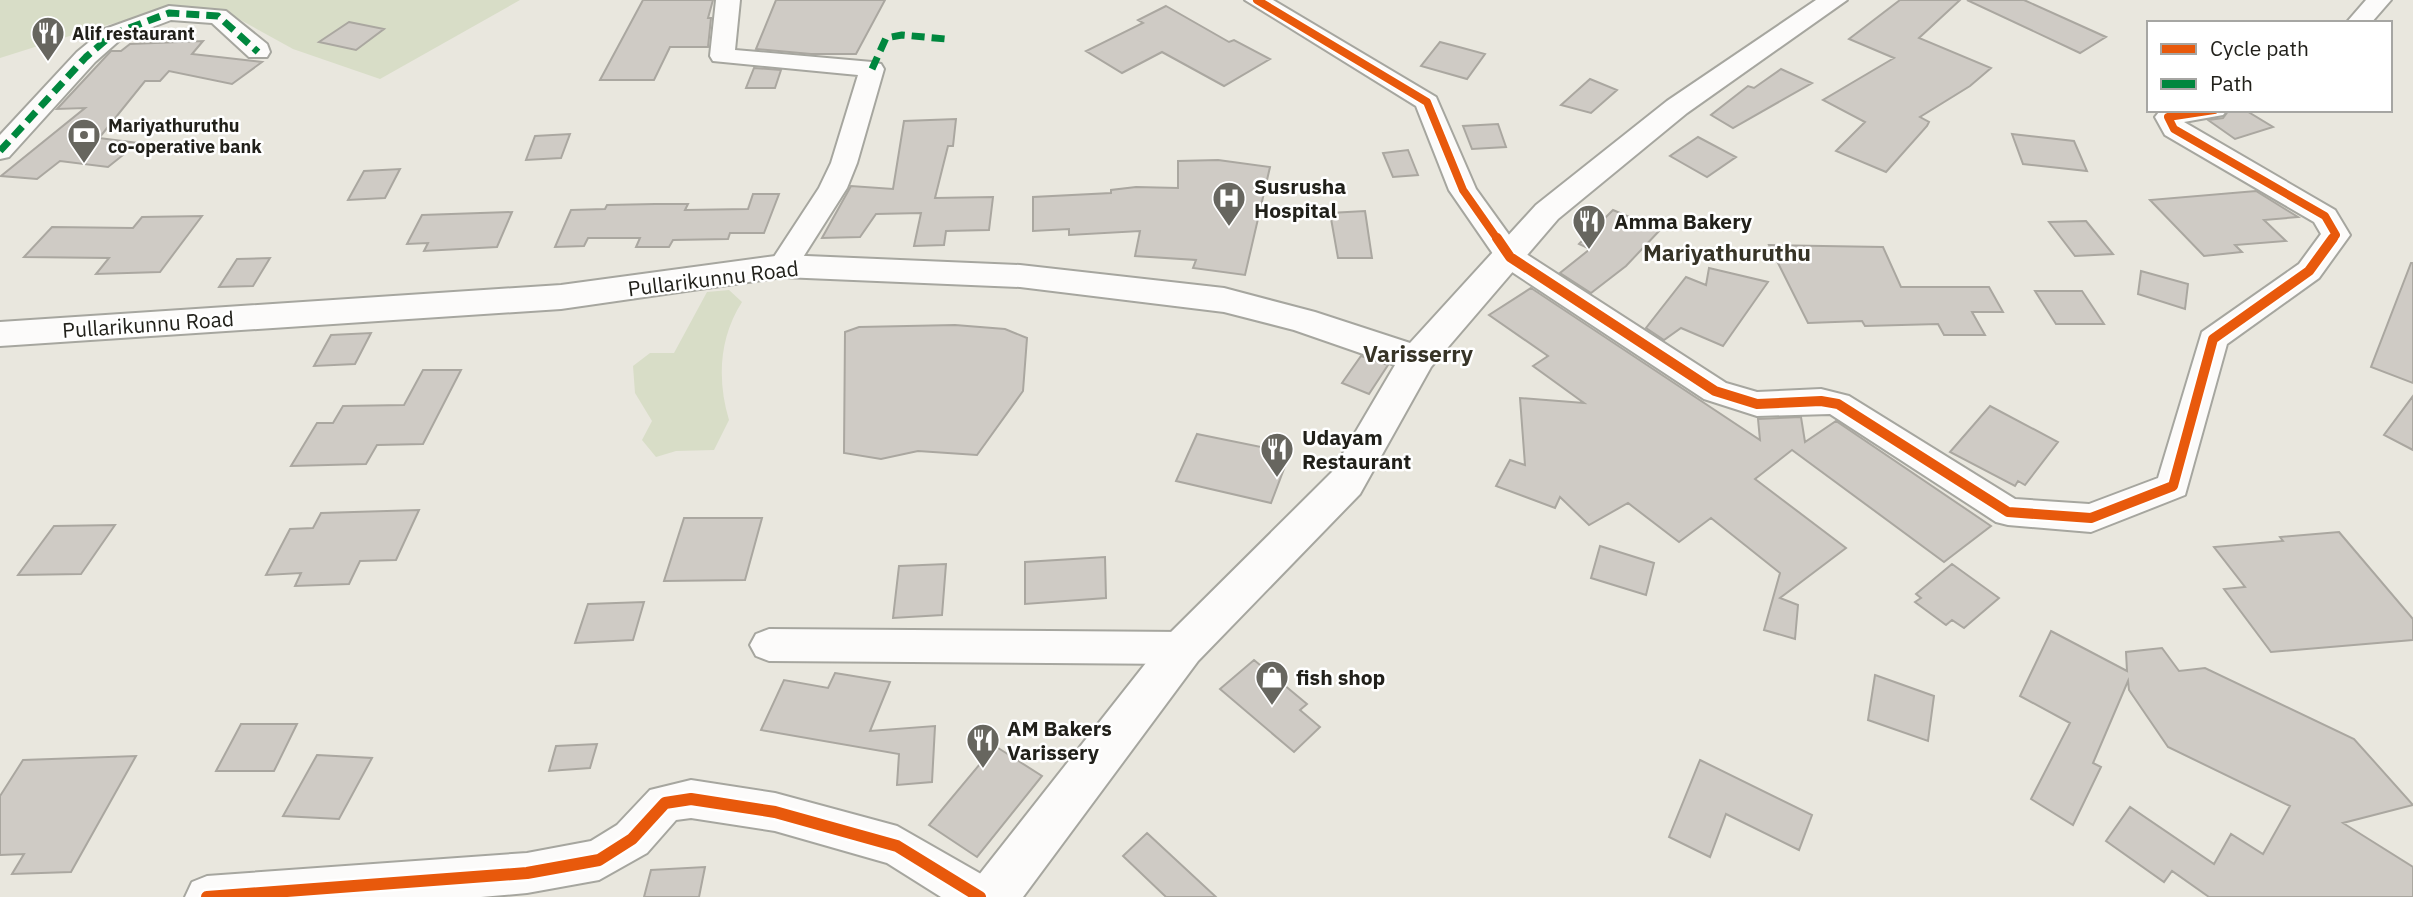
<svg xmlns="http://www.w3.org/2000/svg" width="2413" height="897" font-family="'IBM Plex Sans',sans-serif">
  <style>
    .green { fill: #d8ddc7 }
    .building { fill: #cfcbc5; stroke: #aaa7a0; stroke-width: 2 }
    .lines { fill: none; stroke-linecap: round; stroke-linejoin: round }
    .street-casing { stroke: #a6a69f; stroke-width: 4 }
    .secondary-casing { stroke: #a6a69f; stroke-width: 4 }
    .street { fill: #fcfbfa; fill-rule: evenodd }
    .secondary { fill: #fcfbfa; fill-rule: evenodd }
    .quiet { stroke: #00873e; stroke-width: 7; stroke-dasharray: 13 7; stroke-linecap: butt }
    .cycleway-far2-casing { stroke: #fff; stroke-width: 11 }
    .cycleway-far1-casing { stroke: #fff; stroke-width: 14 }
    .cycleway-casing { stroke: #fff; stroke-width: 17 }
    .cycleway-far2 { stroke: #e8590c; stroke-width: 8 }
    .cycleway-far1 { stroke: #e8590c; stroke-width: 10 }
    .cycleway { stroke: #e8590c; stroke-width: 12 }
    .labels { text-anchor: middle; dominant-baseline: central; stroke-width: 5; stroke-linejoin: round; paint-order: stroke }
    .far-poi-label { font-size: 18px; font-weight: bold; fill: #21201a; stroke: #fff; text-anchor: start }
    .poi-label { font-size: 21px; font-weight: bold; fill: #21201a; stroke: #fff; text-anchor: start }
    .street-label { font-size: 21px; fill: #21201a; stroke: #fff }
    .neighbourhood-label { font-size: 23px; font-weight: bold; fill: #373427; stroke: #fff }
  </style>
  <rect width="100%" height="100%" fill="#e9e7de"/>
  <path class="green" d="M 0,0 L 520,0 L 380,79 L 293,49 L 226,12 L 176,8 L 95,28 L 0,58 Z
    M 729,290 L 742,302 C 719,338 717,380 729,420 L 714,450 L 676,451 L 656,457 L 642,440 L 652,421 L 635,393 L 633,366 L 650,353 L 674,353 L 707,292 Z"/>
  <path class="building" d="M 643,0 L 713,0 L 708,18 L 711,18 L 708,47 L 670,47 L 654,80 L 600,80 Z
    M 776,0 L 885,0 L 856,54 L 811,54 L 756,49 Z
    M 1900,0 L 1960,0 L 1919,38 L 1991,68 L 1970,86 L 1920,117 L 1929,122 L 1927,126 L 1886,172 L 1836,151 L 1865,122 L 1823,100 L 1894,58 L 1849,39 Z
    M 1967,0 L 2024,0 L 2106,37 L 2080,53 Z
    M 1166,6 L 1229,42 L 1234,40 L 1270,59 L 1224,86 L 1162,52 L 1122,73 L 1086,51 L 1143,23 L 1138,20 Z
    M 349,22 L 384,29 L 356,50 L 319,42 Z
    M 203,41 L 192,54 L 262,62 L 232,84 L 169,71 L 160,81 L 145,81 L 99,138 L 138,143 L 108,167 L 60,161 L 37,179 L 1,176 L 85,108 L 57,109 L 111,51 L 121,51 L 130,44 Z
    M 1440,42 L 1459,47 L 1485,54 L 1467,79 L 1421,66 Z
    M 754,68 L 781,70 L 775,88 L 746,88 Z
    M 1781,69 L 1812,83 L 1733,128 L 1711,115 L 1748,86 L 1754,88 Z
    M 1590,79 L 1617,90 L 1591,113 L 1561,105 Z
    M 2229,110 L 2245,110 L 2273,127 L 2235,139 L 2208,120 L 2223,118 Z
    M 956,119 L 953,146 L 948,146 L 935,198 L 993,197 L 989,230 L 946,231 L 944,245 L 914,246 L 921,213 L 876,214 L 860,237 L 822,238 L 851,186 L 893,189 L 904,121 Z
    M 1498,124 L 1506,147 L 1472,149 L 1463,126 Z
    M 570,134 L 561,158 L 526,160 L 535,136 Z
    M 2012,134 L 2074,141 L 2087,171 L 2023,164 Z
    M 1698,137 L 1736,157 L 1707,177 L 1670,156 Z
    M 1408,150 L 1418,175 L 1393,177 L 1383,153 Z
    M 1218,160 L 1270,167 L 1245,275 L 1193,268 L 1196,260 L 1135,256 L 1140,231 L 1069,235 L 1069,229 L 1033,231 L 1033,197 L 1111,193 L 1111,190 L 1136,187 L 1178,188 L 1178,161 Z
    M 400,169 L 385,198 L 348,200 L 364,171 Z
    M 2256,191 L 2298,217 L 2264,220 L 2286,241 L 2235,245 L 2242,252 L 2204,256 L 2150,200 Z
    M 753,194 L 779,194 L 764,233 L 730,233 L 728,239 L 673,240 L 669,247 L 636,247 L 640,238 L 588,238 L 584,246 L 555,247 L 571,210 L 605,209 L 607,205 L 655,204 L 688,204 L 685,210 L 748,209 Z
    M 1613,210 L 1660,230 L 1626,266 L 1591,293 L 1560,273 L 1590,249 L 1579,244 Z
    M 1365,211 L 1372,258 L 1338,258 L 1330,213 Z
    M 512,212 L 497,247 L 424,251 L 428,243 L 407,244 L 422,215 Z
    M 202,216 L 160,272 L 96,274 L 109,258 L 24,257 L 52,227 L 133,228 L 142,217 Z
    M 2086,221 L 2113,254 L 2075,256 L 2049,222 Z
    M 1769,245 L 1883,247 L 1901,287 L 1989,287 L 2003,312 L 1972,312 L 1985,335 L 1944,335 L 1938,324 L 1865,326 L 1862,321 L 1808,323 Z
    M 270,258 L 253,286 L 219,287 L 237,259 Z
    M 2411,263 L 2413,263 L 2413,383 L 2371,367 Z
    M 1709,268 L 1768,282 L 1723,346 L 1681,328 L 1664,340 L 1646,328 L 1686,277 L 1706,285 Z
    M 2141,271 L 2188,284 L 2185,309 L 2138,294 Z
    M 1531,288 L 1760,440 L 1758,419 L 1801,417 L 1805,442 L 1836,421 L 1991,526 L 1944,562 L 1792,450 L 1755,479 L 1846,548 L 1780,598 L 1798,605 L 1795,639 L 1764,630 L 1780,573 L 1711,518 L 1679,542 L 1628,503 L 1589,525 L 1560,497 L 1555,508 L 1496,486 L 1510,460 L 1525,465 L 1520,398 L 1584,403 L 1533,366 L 1548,356 L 1489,315 Z
    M 2035,291 L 2082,291 L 2104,324 L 2056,324 Z
    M 955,325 L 1005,329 L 1027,338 L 1023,391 L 977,455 L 918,451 L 881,459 L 844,453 L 845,332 L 859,327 Z
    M 371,333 L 355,364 L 314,366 L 331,335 Z
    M 1361,356 L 1388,365 L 1369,394 L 1342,383 Z
    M 423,370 L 461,370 L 423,444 L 377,445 L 366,464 L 291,466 L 317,423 L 333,423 L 343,406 L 404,405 Z
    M 2413,396 L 2413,450 L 2384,435 Z
    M 1990,406 L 2058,442 L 2025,485 L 2018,481 L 2015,486 L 1950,452 Z
    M 1197,434 L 1290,453 L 1271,503 L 1176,481 Z
    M 419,510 L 396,560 L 360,561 L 349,584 L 295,586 L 301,573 L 266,575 L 290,529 L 313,528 L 321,513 Z
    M 684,518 L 762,518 L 745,580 L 664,581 Z
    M 115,525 L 81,574 L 18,575 L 54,526 Z
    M 2339,532 L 2413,619 L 2413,640 L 2271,652 L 2224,589 L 2245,587 L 2214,547 L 2283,541 L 2280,537 Z
    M 1600,546 L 1654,563 L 1646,595 L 1591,578 Z
    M 1105,557 L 1106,598 L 1025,604 L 1025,562 Z
    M 946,564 L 942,615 L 893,618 L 899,566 Z
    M 1952,564 L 1999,598 L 1964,628 L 1952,620 L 1946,625 L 1915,602 L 1921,598 L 1916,594 Z
    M 644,602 L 633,640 L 575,643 L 588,604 Z
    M 2051,631 L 2127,671 L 2126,652 L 2162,648 L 2179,671 L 2205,668 L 2354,739 L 2413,805 L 2343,823 L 2413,867 L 2413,897 L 2209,897 L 2172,871 L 2164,882 L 2106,841 L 2130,807 L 2214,864 L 2231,834 L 2263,854 L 2290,806 L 2168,747 L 2129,690 L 2128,681 L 2093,763 L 2101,767 L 2073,825 L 2031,799 L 2070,723 L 2020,696 Z
    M 1254,660 L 1307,704 L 1300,710 L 1320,727 L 1294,752 L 1220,689 Z
    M 835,673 L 890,682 L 870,731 L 935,726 L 932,782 L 897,785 L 899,754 L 761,730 L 784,680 L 828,688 Z
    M 1875,675 L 1934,696 L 1928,741 L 1868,720 Z
    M 241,724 L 297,724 L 274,771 L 216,771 Z
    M 597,744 L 590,768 L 549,771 L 556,746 Z
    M 995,746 L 1042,776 L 977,857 L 929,825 Z
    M 317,755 L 372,758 L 339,819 L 283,816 Z
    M 136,756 L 71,872 L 12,874 L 24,854 L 0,855 L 0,796 L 23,760 Z
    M 1700,760 L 1812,815 L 1799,850 L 1726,814 L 1710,857 L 1669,837 Z
    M 1147,833 L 1216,897 L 1166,897 L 1123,856 Z
    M 705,867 L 699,897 L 644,897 L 651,870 Z"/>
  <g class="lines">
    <defs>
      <path id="street" d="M 716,0 L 740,0 L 735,50 L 872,62 L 881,64 L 884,69 L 857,163 L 847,188 L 793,273 L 783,276 L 773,273 L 768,266 L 819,188 L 831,163 L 858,75 L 713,61 L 710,56 Z
        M 1245,0 L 1273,0 L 1436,97 L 1476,189 L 1520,250 L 1726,383 L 1757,392 L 1821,389 L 1849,396 L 2015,499 L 2089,504 L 2158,478 L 2202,332 L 2299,264 L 2321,234 L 2314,222 L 2165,135 L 2155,117 L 2159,112 L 2227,110 L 2223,115 L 2184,122 L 2335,210 L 2350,235 L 2319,278 L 2227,344 L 2185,495 L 2091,532 L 2008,525 L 1996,522 L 1830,414 L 1757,416 L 1704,399 L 1500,264 L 1449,190 L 1416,106 Z
        M 2366,0 L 2391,0 L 2371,23 L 2346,23 Z
        M 169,6 L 226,11 L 267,44 L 270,52 L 267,57 L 249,57 L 212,23 L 171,20 L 121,39 L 95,62 L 9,157 L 0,159 L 0,135 L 77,52 L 105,29 Z
        M 769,629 L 1183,632 L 1196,637 L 1202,648 L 1196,659 L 1183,664 L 769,661 L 756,656 L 750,645 L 756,634 Z
        M 691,780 L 775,793 L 897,826 L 995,882 L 1002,897 L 941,897 L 887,863 L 775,831 L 691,818 L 676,820 L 647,853 L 599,880 L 527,893 L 481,897 L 185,897 L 192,882 L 207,876 L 527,853 L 591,841 L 617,825 L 650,790 Z"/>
      <path id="secondary" d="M 1816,0 L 1847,0 L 1687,113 L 1558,219 L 1431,367 L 1360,494 L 1198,661 L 1023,897 L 968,897 L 975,880 L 1168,635 L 1332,472 L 1395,365 L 1294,330 L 1224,312 L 1020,287 L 783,277 L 561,309 L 0,346 L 0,322 L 561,285 L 783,255 L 1020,265 L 1224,288 L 1315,312 L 1410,343 L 1536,205 L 1667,101 Z"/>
    </defs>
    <use href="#street" class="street-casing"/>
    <use href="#secondary" class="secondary-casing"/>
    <use href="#street" class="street"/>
    <use href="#secondary" class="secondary"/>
    <path class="quiet" d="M 872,69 L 886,38 L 902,35 L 946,39
      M 0,151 L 86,57 L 113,34 L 169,13 L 218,16 L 258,52"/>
    <defs>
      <path id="cycleway-far2" d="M 1257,0 L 1427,102 L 1463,190 L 1498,240
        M 2214,110 L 2168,117 L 2174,129 L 2325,216 L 2336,235 L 2332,240"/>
      <path id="cycleway-far1" d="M 1497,238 L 1510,257 L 1715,391 L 1757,404 L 1821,401 L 1838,404 L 2008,512 L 2091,518 L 2173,486 L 2213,339 L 2309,271 L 2333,238"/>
      <path id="cycleway" d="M 207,897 L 527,873 L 599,860 L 632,839 L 665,803 L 691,799 L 775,812 L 897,846 L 980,897"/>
    </defs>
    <use href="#cycleway-far2" class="cycleway-far2-casing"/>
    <use href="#cycleway-far1" class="cycleway-far1-casing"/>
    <use href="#cycleway" class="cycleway-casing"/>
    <use href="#cycleway-far2" class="cycleway-far2"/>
    <use href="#cycleway-far1" class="cycleway-far1"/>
    <use href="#cycleway" class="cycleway"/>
  </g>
  <defs>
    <symbol id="restaurant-pin" viewBox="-11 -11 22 30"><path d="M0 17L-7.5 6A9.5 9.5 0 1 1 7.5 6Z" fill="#67665f" stroke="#fff"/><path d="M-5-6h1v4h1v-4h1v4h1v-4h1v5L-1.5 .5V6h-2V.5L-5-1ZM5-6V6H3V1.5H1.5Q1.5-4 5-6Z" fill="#fff"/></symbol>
    <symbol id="bank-pin" viewBox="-11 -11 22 30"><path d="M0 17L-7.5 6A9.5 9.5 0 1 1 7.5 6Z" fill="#67665f" stroke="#fff"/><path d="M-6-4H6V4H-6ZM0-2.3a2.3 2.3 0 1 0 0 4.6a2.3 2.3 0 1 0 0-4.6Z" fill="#fff"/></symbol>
    <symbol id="hospital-pin" viewBox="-11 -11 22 30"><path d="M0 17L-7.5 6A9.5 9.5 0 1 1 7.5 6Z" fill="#67665f" stroke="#fff"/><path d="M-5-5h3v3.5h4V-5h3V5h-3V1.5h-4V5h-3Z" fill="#fff"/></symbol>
    <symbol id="shop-pin" viewBox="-11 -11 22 30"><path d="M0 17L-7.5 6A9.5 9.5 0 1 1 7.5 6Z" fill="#67665f" stroke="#fff"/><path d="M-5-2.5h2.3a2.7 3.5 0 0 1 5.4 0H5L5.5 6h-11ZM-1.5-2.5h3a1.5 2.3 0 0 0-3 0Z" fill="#fff"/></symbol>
  </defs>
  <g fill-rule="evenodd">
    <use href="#restaurant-pin" x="29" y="14" width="38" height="52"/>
    <use href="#bank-pin" x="65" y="116" width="38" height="52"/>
    <use href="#hospital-pin" x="1210" y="179" width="38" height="52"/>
    <use href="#restaurant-pin" x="1570" y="202" width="38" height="52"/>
    <use href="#restaurant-pin" x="1258" y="430" width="38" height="52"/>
    <use href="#shop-pin" x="1253" y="658" width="38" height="52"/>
    <use href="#restaurant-pin" x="964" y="721" width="38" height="52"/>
  </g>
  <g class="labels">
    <g class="far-poi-label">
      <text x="72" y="33">Alif restaurant</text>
      <text x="108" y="125">Mariyathuruthu<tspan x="108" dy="21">co-operative bank</tspan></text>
    </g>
    <g class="poi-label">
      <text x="1254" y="186">Susrusha<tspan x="1254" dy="24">Hospital</tspan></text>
      <text x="1614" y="221">Amma Bakery</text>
      <text x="1302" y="437">Udayam<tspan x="1302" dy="24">Restaurant</tspan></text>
      <text x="1296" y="677">fish shop</text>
      <text x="1007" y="728">AM Bakers<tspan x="1007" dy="24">Varissery</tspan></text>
    </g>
    <g class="street-label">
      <text transform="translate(713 278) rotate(-7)">Pullarikunnu Road</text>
      <text transform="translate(148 324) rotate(-4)">Pullarikunnu Road</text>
    </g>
    <g class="neighbourhood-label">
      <text x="1727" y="252">Mariyathuruthu</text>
      <text x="1418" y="353">Varisserry</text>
    </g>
  </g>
  <rect x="2147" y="21" width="245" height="91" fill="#ffffff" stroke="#a6a6a3" stroke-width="2"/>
  <rect x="2161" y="44" width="35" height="10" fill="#e8590c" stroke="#a6a6a3" stroke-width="2"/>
  <text x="2210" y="56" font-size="21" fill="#21201a">Cycle path</text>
  <rect x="2161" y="79" width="35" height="10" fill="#00873e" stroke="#a6a6a3" stroke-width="2"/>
  <text x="2210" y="91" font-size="21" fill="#21201a">Path</text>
</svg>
